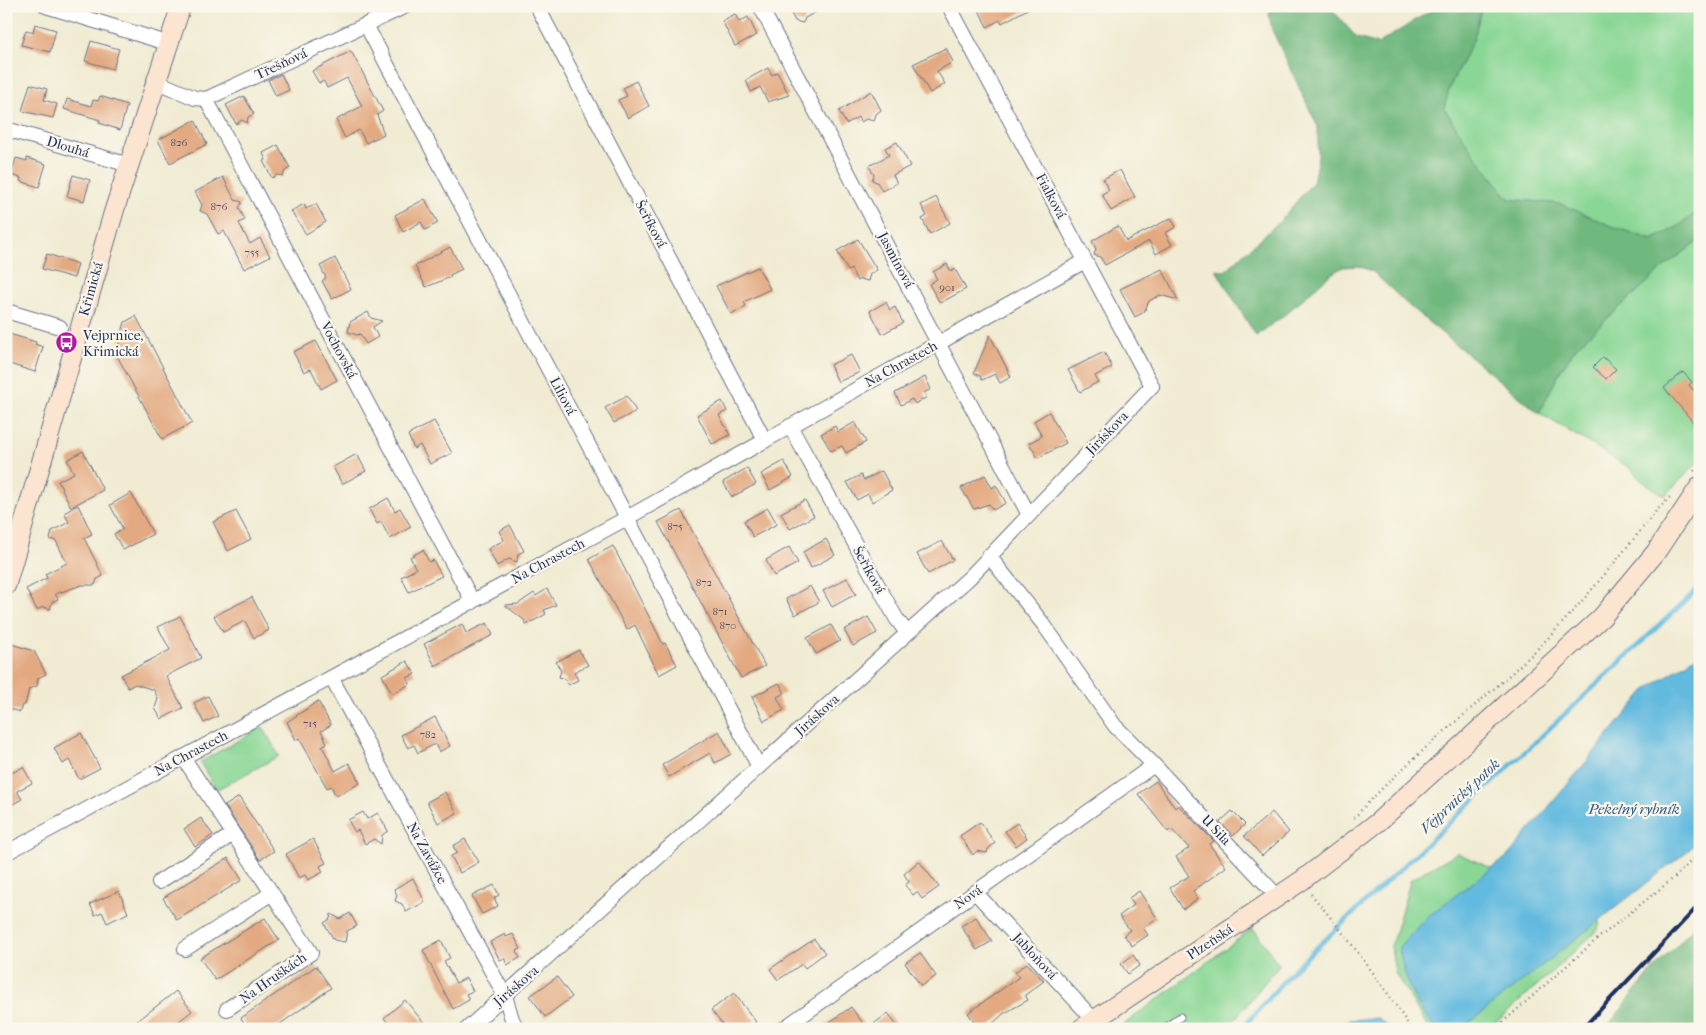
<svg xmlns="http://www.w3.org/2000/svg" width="1706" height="1035" font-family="'IM FELL French Canon',serif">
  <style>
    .green { fill: #8ad795; stroke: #52837a }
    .forest { fill: #6fb87e; stroke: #45746e }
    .water { fill: #62badf; stroke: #3e749e }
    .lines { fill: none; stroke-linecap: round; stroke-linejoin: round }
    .stream { stroke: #62badf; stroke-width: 4.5 }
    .building { fill: #e3aa82 }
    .lane-casing { stroke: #667187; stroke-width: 9 }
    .street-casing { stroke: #667187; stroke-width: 16 }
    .secondary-casing { stroke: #667187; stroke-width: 21 }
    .path { stroke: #667187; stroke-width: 2.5; stroke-dasharray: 1 4; stroke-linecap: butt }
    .lane { stroke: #fff; stroke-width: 7 }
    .street { stroke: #fff; stroke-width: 14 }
    .secondary { stroke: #fce5d0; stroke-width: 19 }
    .rail { stroke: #1b2f5e; stroke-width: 4 }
    .labels { text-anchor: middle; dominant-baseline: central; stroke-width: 4.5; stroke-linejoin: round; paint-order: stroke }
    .number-label { font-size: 11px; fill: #4d4e67 }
    .street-label { font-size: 14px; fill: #1b2f5e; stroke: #fbf7ec }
    .poi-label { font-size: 14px; fill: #1b2f5e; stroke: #fbf7ec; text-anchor: start }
    .water-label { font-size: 15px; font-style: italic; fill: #305985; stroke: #fbf7ec }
  </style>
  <rect width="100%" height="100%" fill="#fbf7ec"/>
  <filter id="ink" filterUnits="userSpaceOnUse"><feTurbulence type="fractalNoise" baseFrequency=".02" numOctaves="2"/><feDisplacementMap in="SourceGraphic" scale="10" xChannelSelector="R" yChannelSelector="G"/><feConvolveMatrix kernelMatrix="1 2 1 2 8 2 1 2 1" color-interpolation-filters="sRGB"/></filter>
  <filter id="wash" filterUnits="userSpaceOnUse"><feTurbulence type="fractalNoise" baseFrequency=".0096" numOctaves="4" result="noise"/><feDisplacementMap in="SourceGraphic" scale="20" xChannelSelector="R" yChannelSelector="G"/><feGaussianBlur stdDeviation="1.12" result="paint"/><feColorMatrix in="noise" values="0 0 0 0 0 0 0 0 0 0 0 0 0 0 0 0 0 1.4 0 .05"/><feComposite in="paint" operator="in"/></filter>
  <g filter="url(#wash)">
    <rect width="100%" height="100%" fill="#f0ebd2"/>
    <path class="green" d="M 1482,6 L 1700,6 L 1700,210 L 1677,227 L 1652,240 L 1609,225 L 1561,204 L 1509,199 L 1471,151 L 1444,108 L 1450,86 L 1474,38 Z
      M 1700,240 L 1700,460 L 1665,496 L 1641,480 L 1630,468 L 1539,413 L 1562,368 L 1577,346 L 1665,266 Z
      M 263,727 L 279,756 L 216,790 L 200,762 Z
      M 1457,853 L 1496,870 L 1606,892 L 1598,930 L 1489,1029 L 1429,1029 L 1395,973 L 1391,946 L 1411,879 Z
      M 1253,928 L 1279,965 L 1227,1029 L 1118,1029 Z"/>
    <path class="forest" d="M 1272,6 L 1329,6 L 1357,38 L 1378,44 L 1438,6 L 1482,6 L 1474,38 L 1450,86 L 1444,108 L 1472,151 L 1509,199 L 1561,204 L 1609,225 L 1652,240 L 1677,227 L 1700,210 L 1700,240 L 1665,266 L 1577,346 L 1562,368 L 1539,413 L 1409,306 L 1372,271 L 1358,266 L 1343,267 L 1331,274 L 1282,317 L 1256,336 L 1216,270 L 1225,271 L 1280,221 L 1313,182 L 1318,157 L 1318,127 L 1272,30 L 1269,14 Z
      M 1700,921 L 1700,1029 L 1605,1029 L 1652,971 Z"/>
    <path class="water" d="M 1700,654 L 1700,839 L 1690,849 L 1469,1023 L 1457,1029 L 1436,1029 C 1413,1003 1405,981 1399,947 L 1427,917 L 1508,856 L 1646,690 Z
      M 1378,1018 L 1391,1029 L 1335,1029 L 1349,1020 Z"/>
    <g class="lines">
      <path class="stream" d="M 1242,1029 L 1293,970 L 1700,587"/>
    </g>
    <g id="blocks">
      <path class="building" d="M 787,6 L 827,6 L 805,18 L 803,23 L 795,21 Z
        M 988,6 L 1033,6 L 1002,23 L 1000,20 L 987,27 L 979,10 Z
        M 735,14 L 739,22 L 748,17 L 757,35 L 735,46 L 722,21 Z
        M 35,24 L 56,30 L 50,52 L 21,45 L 26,30 L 33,32 Z
        M 91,41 L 119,49 L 113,69 L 85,61 Z
        M 946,48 L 953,62 L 937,71 L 945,84 L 930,93 L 913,64 Z
        M 351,51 L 383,111 L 377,115 L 384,134 L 366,143 L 359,130 L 345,138 L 336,120 L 362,106 L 347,78 L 327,88 L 324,81 L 319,83 L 312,71 Z
        M 768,68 L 772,75 L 777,72 L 789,95 L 768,102 L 760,87 L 751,92 L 746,80 Z
        M 281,74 L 289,90 L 276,96 L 268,80 Z
        M 636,81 L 649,106 L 628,118 L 618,100 L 627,96 L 623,88 Z
        M 30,84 L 47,89 L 44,100 L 57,104 L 53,118 L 22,111 Z
        M 871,91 L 881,110 L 876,114 L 874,121 L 866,119 L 861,122 L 858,117 L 846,124 L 839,111 Z
        M 100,96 L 127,105 L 120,130 L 99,123 L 100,120 L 64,109 L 67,99 L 91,106 L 93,100 L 98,101 Z
        M 244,96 L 254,114 L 248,117 L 247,123 L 242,120 L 236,124 L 226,105 Z
        M 195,120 L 207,144 L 170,163 L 158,140 Z
        M 897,142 L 910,166 L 893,175 L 897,183 L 882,191 L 877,182 L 872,180 L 874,175 L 869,166 L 889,155 L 885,148 Z
        M 278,145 L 290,168 L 285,171 L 283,176 L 277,175 L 272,178 L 263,161 L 266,160 L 263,153 Z
        M 16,158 L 27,161 L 27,158 L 46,164 L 39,187 L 20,181 L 21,178 L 11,175 Z
        M 1120,170 L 1135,197 L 1111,211 L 1102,194 L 1109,190 L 1103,179 Z
        M 73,175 L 90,180 L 84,201 L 67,196 Z
        M 223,177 L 235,200 L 242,202 L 239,208 L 245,220 L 239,223 L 250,244 L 260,238 L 270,256 L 244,269 L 224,231 L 218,234 L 207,214 L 200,211 L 202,205 L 195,192 Z
        M 936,197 L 950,223 L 930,234 L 922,219 L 927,216 L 921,205 Z
        M 425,199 L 438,223 L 425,230 L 421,222 L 403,232 L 395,215 Z
        M 304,204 L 306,209 L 316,204 L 326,222 L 306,234 L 291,211 Z
        M 1171,218 L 1176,227 L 1165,233 L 1172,245 L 1156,254 L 1149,241 L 1105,265 L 1100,257 L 1094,255 L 1096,249 L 1092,241 L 1118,226 L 1126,241 Z
        M 858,239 L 877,270 L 870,274 L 868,281 L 860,279 L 857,281 L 851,269 L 848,271 L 837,251 Z
        M 450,247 L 462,269 L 450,275 L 451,277 L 426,287 L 415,266 Z
        M 47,254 L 78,264 L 74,278 L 42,269 Z
        M 335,258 L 351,289 L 332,299 L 322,281 L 326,278 L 320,266 Z
        M 947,264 L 951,272 L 955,269 L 966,289 L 940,303 L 929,284 L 937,279 L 933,272 Z
        M 758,267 L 770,289 L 744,302 L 746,306 L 731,314 L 716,286 Z
        M 1162,269 L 1178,300 L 1160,295 L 1149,301 L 1144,312 L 1135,317 L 1120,289 Z
        M 886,302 L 890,310 L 895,307 L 903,323 L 882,334 L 870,311 Z
        M 368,312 L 371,318 L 382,321 L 373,327 L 378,337 L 366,344 L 360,334 L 357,335 L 348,332 L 350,322 Z
        M 136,316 L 192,423 L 162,439 L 116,354 L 125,322 Z
        M 6,333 L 36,342 L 35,344 L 43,347 L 35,372 L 6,363 Z
        M 990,335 L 1011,377 L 1000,383 L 995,374 L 982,380 L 980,376 L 974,373 Z
        M 316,341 L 337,380 L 321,389 L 311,369 L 304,372 L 293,352 Z
        M 1104,352 L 1112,367 L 1095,376 L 1098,382 L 1080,392 L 1068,370 Z
        M 851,355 L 860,372 L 838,382 L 830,365 Z
        M 1603,357 L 1616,369 L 1606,379 L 1593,367 Z
        M 1683,372 L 1692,382 L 1689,385 L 1700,398 L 1700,430 L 1664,388 Z
        M 925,377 L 931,389 L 924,393 L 927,397 L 915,404 L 912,399 L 901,405 L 895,393 Z
        M 627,396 L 636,411 L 614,423 L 605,408 Z
        M 722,401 L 727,411 L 719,415 L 730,435 L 712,444 L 697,415 Z
        M 1049,412 L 1066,443 L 1038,458 L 1029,443 L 1042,436 L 1034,421 Z
        M 434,421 L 452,453 L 430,464 L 420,445 L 414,449 L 408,435 Z
        M 855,422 L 866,442 L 846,453 L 842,446 L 831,451 L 821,434 L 835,426 L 838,432 Z
        M 83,451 L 103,490 L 71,507 L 58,481 L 74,473 L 67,460 Z
        M 357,454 L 366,471 L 342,484 L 333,467 Z
        M 784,461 L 793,477 L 770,490 L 761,474 Z
        M 747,468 L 756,484 L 732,497 L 723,482 Z
        M 882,471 L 892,490 L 872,502 L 868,494 L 857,500 L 847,482 L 861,475 L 864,480 Z
        M 985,475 L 992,488 L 996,485 L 1006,503 L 993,510 L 989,504 L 974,509 L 961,488 Z
        M 131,493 L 153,534 L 123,550 L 114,534 L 123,529 L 110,505 Z
        M 388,498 L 395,511 L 400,508 L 411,527 L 390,539 L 381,522 L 377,524 L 369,509 Z
        M 805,500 L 814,516 L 790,529 L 781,513 Z
        M 78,505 L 92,534 L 84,538 L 103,576 L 97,579 L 95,585 L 82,585 L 55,594 L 58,599 L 52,602 L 50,609 L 43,607 L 37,610 L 26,589 L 47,578 L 45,574 L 67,563 L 56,541 L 50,539 L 52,531 L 69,522 L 64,513 Z
        M 768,508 L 777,524 L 753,537 L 744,521 Z
        M 681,510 L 765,666 L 741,678 L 658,522 Z
        M 236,511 L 251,539 L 228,551 L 213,522 Z
        M 510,525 L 524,551 L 518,554 L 517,562 L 509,559 L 497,566 L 488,549 L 504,540 L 499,531 Z
        M 826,539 L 835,555 L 811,568 L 803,552 Z
        M 942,541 L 953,560 L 928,574 L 917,554 Z
        M 613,546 L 663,644 L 665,643 L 677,665 L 659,675 L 635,625 L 627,630 L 589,559 Z
        M 789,547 L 798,563 L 774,576 L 766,560 Z
        M 423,550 L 429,562 L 433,560 L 442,576 L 409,592 L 401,577 L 416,569 L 410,557 Z
        M 847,578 L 856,594 L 832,607 L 823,591 Z
        M 810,586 L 819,602 L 795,615 L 786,599 Z
        M 547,589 L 556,605 L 544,610 L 546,614 L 526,625 L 524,620 L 505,605 L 518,604 L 534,593 L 536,596 Z
        M 252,597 L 269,630 L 254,638 L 245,621 L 223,632 L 214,616 Z
        M 180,616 L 201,658 L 166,676 L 183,708 L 161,719 L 155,708 L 158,699 L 154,690 L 135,684 L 128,688 L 121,675 L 170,650 L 158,627 Z
        M 868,617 L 877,633 L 853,646 L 844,630 Z
        M 487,623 L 493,635 L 435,666 L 424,644 L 462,624 L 466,633 Z
        M 831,625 L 840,641 L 816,654 L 807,638 Z
        M 11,644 L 34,651 L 46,674 L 38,678 L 37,686 L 29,689 L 25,705 L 22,705 L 20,712 L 6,708 L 6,660 Z
        M 579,650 L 588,665 L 574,672 L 578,680 L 568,685 L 565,679 L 559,677 L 561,671 L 556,662 Z
        M 407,661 L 415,674 L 407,678 L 410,684 L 392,694 L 382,675 Z
        M 779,683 L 785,693 L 777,697 L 784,710 L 764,721 L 752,697 Z
        M 208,696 L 218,716 L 204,723 L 194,703 Z
        M 318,701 L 331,725 L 321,731 L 327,743 L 322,746 L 335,771 L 349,763 L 360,783 L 336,796 L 331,786 L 327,788 L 308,754 L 299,738 L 296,740 L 287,722 Z
        M 435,717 L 450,746 L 439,752 L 435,744 L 418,753 L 414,745 L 408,748 L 401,735 Z
        M 719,731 L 731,754 L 715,763 L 710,753 L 669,777 L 662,765 Z
        M 81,733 L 100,768 L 79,779 L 69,760 L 63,764 L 54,748 Z
        M 23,767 L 32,783 L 17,791 L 22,799 L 6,808 L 6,771 L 8,775 Z
        M 1156,781 L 1175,808 L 1178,805 L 1214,841 L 1209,844 L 1226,867 L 1193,891 L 1198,899 L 1183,909 L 1170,888 L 1189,876 L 1176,857 L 1189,848 L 1171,829 L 1168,832 L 1138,794 Z
        M 445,792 L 457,813 L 438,823 L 427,802 Z
        M 239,797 L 274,851 L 260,860 L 225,806 Z
        M 1232,811 L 1245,824 L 1233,836 L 1220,822 Z
        M 363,812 L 367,819 L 378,813 L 388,831 L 382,835 L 381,844 L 374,839 L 365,844 L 358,830 L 355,832 L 348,820 Z
        M 1272,812 L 1289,832 L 1262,856 L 1244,836 Z
        M 201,818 L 213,835 L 195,847 L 184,829 Z
        M 980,822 L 995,843 L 988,849 L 987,853 L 977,851 L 973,855 L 960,836 Z
        M 1017,823 L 1027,838 L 1016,846 L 1005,831 Z
        M 313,839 L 326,863 L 320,866 L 323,872 L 308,880 L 305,875 L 299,878 L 286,854 Z
        M 465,839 L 479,862 L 460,873 L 451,856 L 457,853 L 453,846 Z
        M 228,858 L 242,880 L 177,920 L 163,898 Z
        M 919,861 L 939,887 L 922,899 L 917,892 L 913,895 L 905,885 L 909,882 L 904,874 Z
        M 413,878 L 425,902 L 406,912 L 402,904 L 395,901 L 397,895 L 394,889 Z
        M 494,885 L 499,895 L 494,898 L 498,906 L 482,914 L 472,896 Z
        M 119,891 L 128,913 L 107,923 L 102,912 L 95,915 L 90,904 Z
        M 1139,891 L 1157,918 L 1143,928 L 1148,935 L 1132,946 L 1124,935 L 1130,930 L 1119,916 L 1134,905 L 1129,898 Z
        M 350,913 L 357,926 L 347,931 L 345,942 L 334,940 L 324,923 L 330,919 L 331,914 L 340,919 Z
        M 976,917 L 992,941 L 977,950 L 961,926 Z
        M 265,918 L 279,940 L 215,980 L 200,958 Z
        M 505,934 L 506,937 L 513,934 L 521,949 L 516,951 L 520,958 L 507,965 L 504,958 L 500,960 L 490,942 Z
        M 814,939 L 825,953 L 805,968 L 802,964 L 778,980 L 770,969 Z
        M 441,940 L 450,958 L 444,961 L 456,983 L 466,978 L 473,991 L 466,994 L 469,1000 L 453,1009 L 423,950 Z
        M 920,953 L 936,976 L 921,986 L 905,963 Z
        M 1133,955 L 1140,965 L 1128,974 L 1121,964 Z
        M 1027,963 L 1044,981 L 1025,995 L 1028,1000 L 1003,1014 L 987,1029 L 979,1029 L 968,1013 L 1019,977 L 1015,972 Z
        M 316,966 L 331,988 L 273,1029 L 248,1029 L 241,1018 Z
        M 557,977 L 572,997 L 545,1017 L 530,996 Z
        M 176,991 L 192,1011 L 169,1029 L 127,1029 Z
        M 734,993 L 756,1022 L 747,1029 L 726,1029 L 711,1010 Z
        M 405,1000 L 425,1024 L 419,1029 L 393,1029 L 384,1018 Z
        M 851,1007 L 867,1029 L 888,1013 L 899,1029 L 820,1029 Z"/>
    </g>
  </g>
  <g filter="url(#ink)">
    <use href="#blocks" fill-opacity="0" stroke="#667187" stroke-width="1"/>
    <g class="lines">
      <defs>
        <path id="lane" d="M 1164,1029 L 1180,1017"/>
        <path id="street" d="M 46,6 L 167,43
          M 537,6 L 765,441
          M 760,6 L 1029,515
          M 366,25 L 759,767
          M 155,81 L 195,98 L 206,99 L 406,6
          M 206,99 L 473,602
          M 6,129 L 129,165
          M 6,311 L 60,327
          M 790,426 L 896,618 L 907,633
          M 989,556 L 1044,625 L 1115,726 L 1154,765 L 1278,897
          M 332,679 L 505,996 L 512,1019 L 517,1029
          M 183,757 L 311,953 L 227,1009
          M 6,853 L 627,518 L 1085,261
          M 159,882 L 233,834
          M 975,892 L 1094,1020
          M 185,949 L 272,893
          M 467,1029 L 970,577 L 1152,386 L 949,6
          M 783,1029 L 1154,765"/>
        <path id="secondary" d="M 6,585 L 114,211 L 181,6
          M 1081,1029 L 1301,881 L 1378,822 L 1602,617 L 1656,552 L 1700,486"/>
      </defs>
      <use href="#lane" class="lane-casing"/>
      <use href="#street" class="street-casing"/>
      <use href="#secondary" class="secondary-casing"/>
      <path class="path" d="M 1694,471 L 1700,465
        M 1354,818 C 1406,760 1470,712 1527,659 C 1575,613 1616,561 1657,510 L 1672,495
        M 1311,894 C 1347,937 1381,981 1411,1029
        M 1495,1029 L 1596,940 L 1675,877 L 1700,852"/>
      <use href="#lane" class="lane"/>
      <use href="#street" class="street"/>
      <use href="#secondary" class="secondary"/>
      <path class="rail" d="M 1582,1029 L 1700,904"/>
    </g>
  </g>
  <defs>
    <symbol id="bus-disc" viewBox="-11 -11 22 22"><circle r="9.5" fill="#b5179e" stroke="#fbf7ec"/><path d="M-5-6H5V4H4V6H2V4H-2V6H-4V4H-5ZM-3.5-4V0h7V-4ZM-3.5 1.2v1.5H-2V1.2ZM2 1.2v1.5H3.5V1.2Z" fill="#fff"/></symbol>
  </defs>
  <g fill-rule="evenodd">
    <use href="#bus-disc" x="54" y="330" width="25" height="25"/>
  </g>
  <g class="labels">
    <g class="number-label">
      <text x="179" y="142">826</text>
      <text x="219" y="206">876</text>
      <text x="252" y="252">755</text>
      <text x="947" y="287">901</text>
      <text x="675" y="526">875</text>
      <text x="704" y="582">872</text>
      <text x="720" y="611">871</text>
      <text x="728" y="625">870</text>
      <text x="310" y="723">715</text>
      <text x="428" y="734">782</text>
    </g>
    <g class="street-label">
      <text transform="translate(281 64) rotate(-25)">Třešňová</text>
      <text transform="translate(68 147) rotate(17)">Dlouhá</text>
      <text transform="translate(1051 196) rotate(62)">Fialková</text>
      <text transform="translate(651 224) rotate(62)">Šeříková</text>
      <text transform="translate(896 260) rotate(62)">Jasmínová</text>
      <text transform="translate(91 289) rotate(-74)">Křimická</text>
      <text transform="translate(339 350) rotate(62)">Vochovská</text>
      <text transform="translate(901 364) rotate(-29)">Na Chrastech</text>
      <text transform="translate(563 396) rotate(62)">Liliová</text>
      <text transform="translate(1107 433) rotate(-46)">Jiráskova</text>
      <text transform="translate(548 561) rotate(-28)">Na Chrastech</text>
      <text transform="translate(869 570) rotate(61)">Šeříková</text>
      <text transform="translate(817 715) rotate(-42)">Jiráskova</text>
      <text transform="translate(191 753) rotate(-28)">Na Chrastech</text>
      <text transform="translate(1216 830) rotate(46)">U Sila</text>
      <text transform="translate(427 853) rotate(61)">Na Zavážce</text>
      <text transform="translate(968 897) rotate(-35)">Nová</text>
      <text transform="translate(1210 942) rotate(-34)">Plzeňská</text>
      <text transform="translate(1035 956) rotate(47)">Jabloňová</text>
      <text transform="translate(273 978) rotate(-35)">Na Hruškách</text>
      <text transform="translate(516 986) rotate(-41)">Jiráskova</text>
    </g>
    <g class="poi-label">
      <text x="83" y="335">Vejprnice,<tspan x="83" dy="16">Křimická</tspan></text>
    </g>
    <g class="water-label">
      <text transform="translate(1460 796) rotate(-43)">Vejprnický potok</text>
      <text x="1634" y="809">Pekelný rybník</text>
    </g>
  </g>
  <rect width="1706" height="1035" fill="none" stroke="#fbf7ec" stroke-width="25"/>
</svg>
